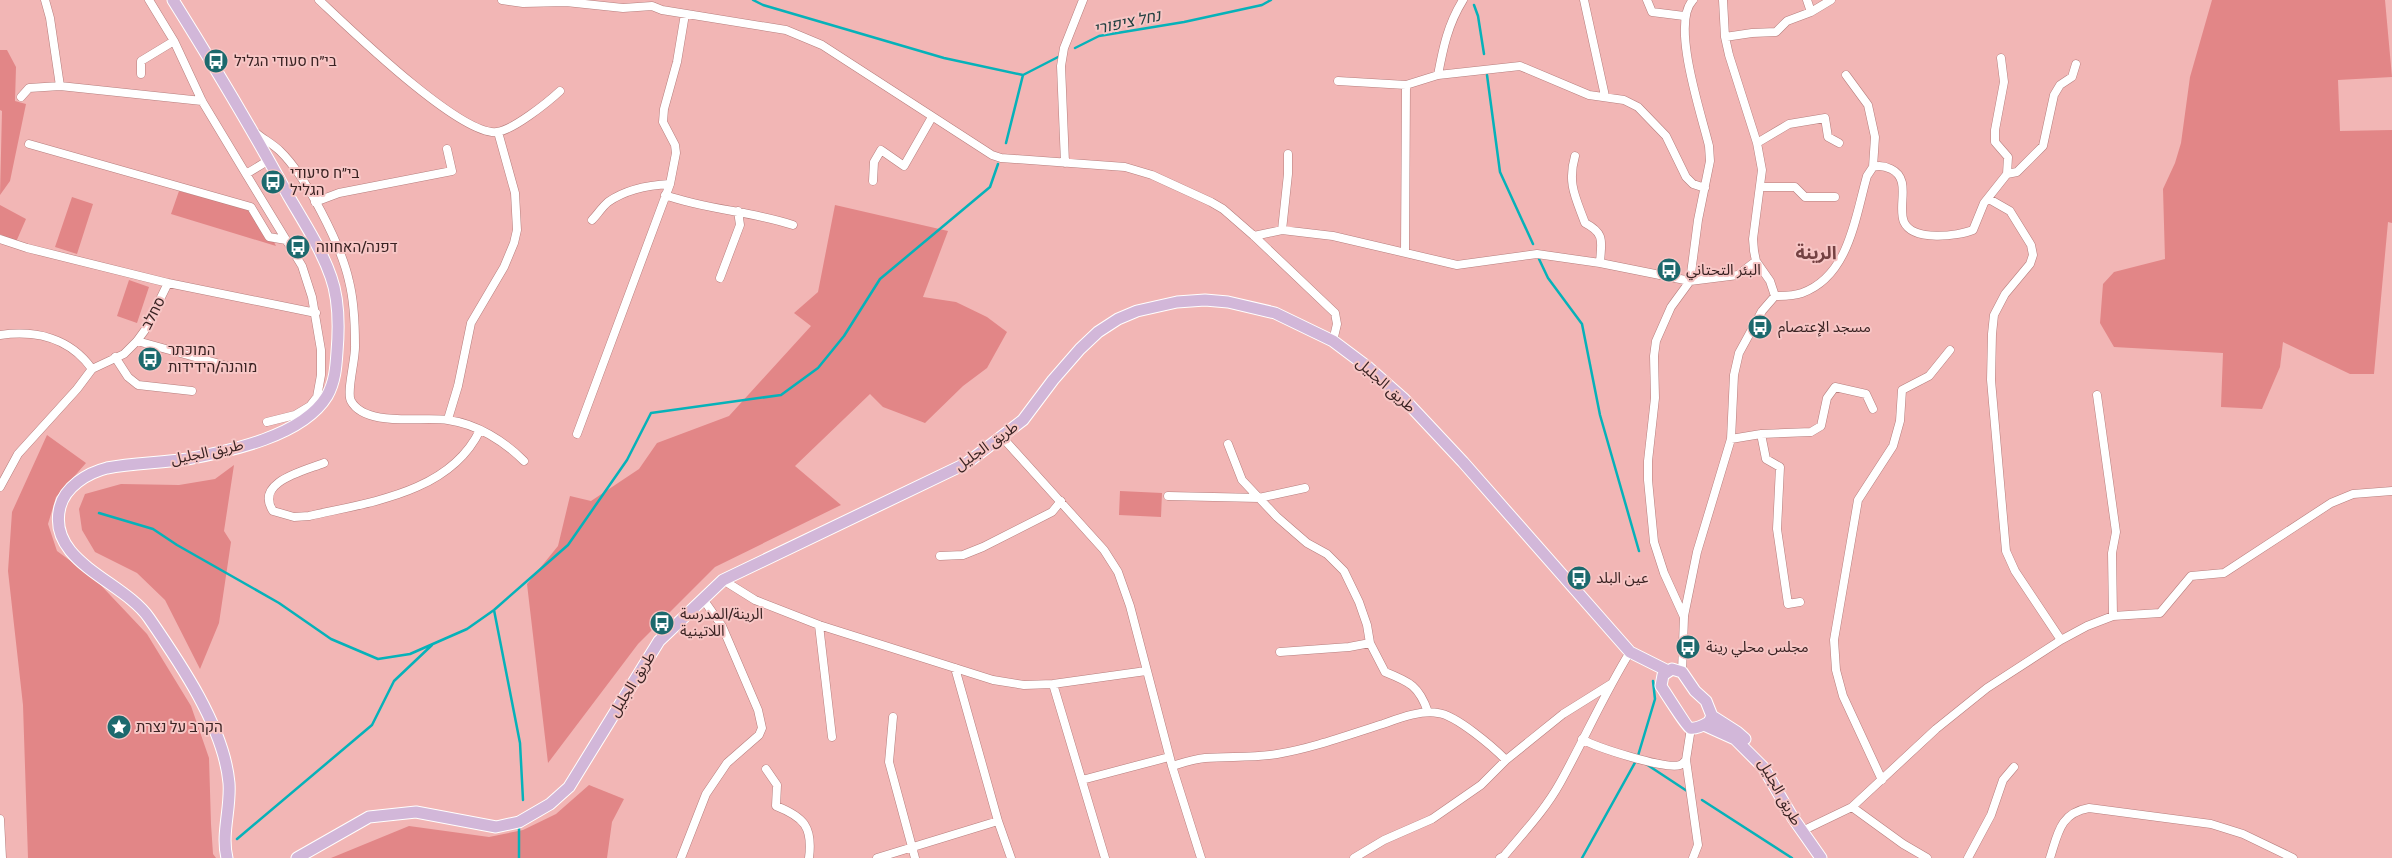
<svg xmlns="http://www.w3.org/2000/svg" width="2392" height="858" font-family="Cabin,'Noto Sans Arabic',Heebo,sans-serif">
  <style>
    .green { fill: #e28687 }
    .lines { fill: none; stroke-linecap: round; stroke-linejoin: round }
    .stream { stroke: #06b2b9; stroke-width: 2.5 }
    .minor-casing { stroke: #b67e7d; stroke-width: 9 }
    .primary-casing { stroke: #fff; stroke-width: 13 }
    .minor { stroke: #fff; stroke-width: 8 }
    .primary { stroke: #d2b7d9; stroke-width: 11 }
    .labels { text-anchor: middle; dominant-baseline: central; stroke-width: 4; stroke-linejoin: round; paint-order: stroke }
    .poi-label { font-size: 15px; fill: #3a2323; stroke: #f7c6c5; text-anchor: start }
    .street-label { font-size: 15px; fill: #3a2323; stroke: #f7c6c5 }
    .water-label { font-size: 16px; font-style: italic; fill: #234142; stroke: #f7c6c5 }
    .quarter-label { font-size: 18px; font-weight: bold; fill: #744142; stroke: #f7c6c5 }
  </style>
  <rect width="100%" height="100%" fill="#f2b6b5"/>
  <path class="green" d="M 2212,0 L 2385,0 L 2392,77 L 2338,80 L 2340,131 L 2392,130 L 2392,223 L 2388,222 L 2374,374 L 2350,374 L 2283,342 L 2280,367 L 2262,409 L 2221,407 L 2223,353 L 2114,347 L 2100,323 L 2103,284 L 2114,272 L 2165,259 L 2163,189 L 2175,163 L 2181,143 L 2190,77 Z
    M 0,50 L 7,50 L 16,67 L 15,101 L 26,104 L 10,181 L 0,195 L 2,111 L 0,110 Z
    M 179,191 L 259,212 L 276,246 L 171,214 Z
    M 72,197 L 93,204 L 77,254 L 55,247 Z
    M 0,205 L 26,219 L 16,242 L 0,234 Z
    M 835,205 L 948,231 L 923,297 L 956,302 L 987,317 L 1007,332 L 987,368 L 963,386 L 925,423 L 883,407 L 870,394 L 795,466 L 841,505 L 715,567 L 638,644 L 548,763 L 527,584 L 558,546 L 570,496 L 591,501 L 639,469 L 657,443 L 729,416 L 811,326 L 794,313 L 818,292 Z
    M 129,280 L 149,287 L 137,323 L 117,316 Z
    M 47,435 L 86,463 L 56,497 L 48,524 L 57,551 L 94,578 L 147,634 L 191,706 L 209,758 L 211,824 L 213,854 L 216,858 L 28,858 L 23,705 L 8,571 L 12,512 Z
    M 234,465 L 224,531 L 231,542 L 219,623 L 200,669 L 165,600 L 137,573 L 95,552 L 82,530 L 79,509 L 85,494 L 121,484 L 179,485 L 215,479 Z
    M 1120,491 L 1162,493 L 1161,517 L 1119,515 Z
    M 589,785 L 624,799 L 612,822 L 607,858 L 331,858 L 409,826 L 489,837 L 523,830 L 556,814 Z"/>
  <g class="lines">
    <path class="stream" d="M 753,0 L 763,5 L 944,58 L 1023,75 L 1060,56
      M 1474,5 L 1478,16 L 1484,54
      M 1075,48 L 1099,36 L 1184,22 L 1262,5 L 1271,0
      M 1487,75 L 1500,172 L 1533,244
      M 1006,143 L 1023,75
      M 1539,259 L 1548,278 L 1582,324 L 1600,415 L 1639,551
      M 99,513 L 153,529 L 177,545 L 279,603 L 331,639 L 378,659 L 410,654 L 467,629 L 494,610 L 568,545 L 627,460 L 651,413 L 781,395 L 818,368 L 844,336 L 880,279 L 990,187 L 998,164
      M 494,610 L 520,743 L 523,800
      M 1646,764 L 1687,791
      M 1702,800 L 1792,858
      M 237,839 L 372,725 L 394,681 L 432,645
      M 519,858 L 519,826
      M 1582,858 L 1637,759 L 1655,699 L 1653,681"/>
    <defs>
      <path id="minor" d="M 45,0 L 50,18 L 60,86
        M 149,0 L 174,41 L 202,101 L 246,174
        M 319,0 C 348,27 461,137 497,132 C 513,130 547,103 560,91
        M 502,0 L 523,3 L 566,2 L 623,8 L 652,6 L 662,10 L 786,30 L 822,45 L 992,155 L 1001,158 L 1125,167 L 1152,175 L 1211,202 L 1223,209 L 1254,236 L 1335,313 L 1337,324 L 1333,341
        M 1584,0 L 1605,96
        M 1647,0 L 1652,12 L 1684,16
        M 1723,0 L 1725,37 L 1729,55 L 1757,143 L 1762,170 L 1753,239 L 1754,251 L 1756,261 L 1770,281 L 1775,296 C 1784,296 1794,296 1802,293 C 1849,276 1855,218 1867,176 L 1873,167 C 1879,165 1885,166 1891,169 C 1912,179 1897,206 1904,222 C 1913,242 1958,236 1973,230 L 1984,203 L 2007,174 L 2008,157 L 1995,142 L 1995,130 L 2004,82 L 2001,58
        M 1807,0 L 1811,12
        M 1725,37 L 1752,33 L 1776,32 L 1787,21 L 1811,12 L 1831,0
        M 141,74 L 141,61 L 174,41
        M 1438,75 C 1443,48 1448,24 1463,0
        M 1846,75 L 1868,105 L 1875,137 L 1873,167
        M 1338,81 L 1406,85 L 1438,75 L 1520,66 L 1589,95 L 1624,100 L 1638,107 L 1666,136 L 1686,177 L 1693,184 L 1705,188
        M 21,97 L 29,88 L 60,86 L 202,101
        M 256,133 C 263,139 273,144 280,151 C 306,176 341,245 349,281 C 354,301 355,324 355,345 C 356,358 346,392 351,401 C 366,428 423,416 448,420 C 477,424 504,441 524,461
        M 1757,143 L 1789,124 L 1825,118 L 1828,137 L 1839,143
        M 29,144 L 251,207 L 269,237 L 286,240
        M 1575,156 C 1567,184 1576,198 1585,223 C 1606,234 1601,242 1600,263
        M 1065,163 L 1061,66 L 1064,48 L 1083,0
        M 2007,174 L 2017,172 L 2043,146 L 2054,95 L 2060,85 L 2072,77 L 2076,64
        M 873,181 L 874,162 L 881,150 L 904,166 L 932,117
        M 1760,187 L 1795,187 L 1805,197 L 1835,197
        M 665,195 C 707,210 751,211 793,225
        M 315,202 L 339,193 L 452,171 L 447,149
        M 592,220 C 597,215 602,207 608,202 C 625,190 650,185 670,184
        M 1282,230 L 1288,174 L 1288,154
        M 1254,236 L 1282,230 L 1333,236 L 1457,265 L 1537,254 L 1600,263 L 1690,281 L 1738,275 L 1756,261
        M 0,239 L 27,248 L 168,283 L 145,330 L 137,341 L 124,354 L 92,369 L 77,389 L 18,454 L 0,487
        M 1405,252 L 1406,85
        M 720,278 L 740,225 L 738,211
        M 168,283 L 316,313
        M 0,335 C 36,330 70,338 92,369
        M 137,341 L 231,367
        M 115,357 L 128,377 L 138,385 L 192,391
        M 448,419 L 458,386 L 471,323 L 504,267 L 514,243 L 517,230 L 515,193 L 498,132
        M 267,422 L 295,415 L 310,406 L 317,397 L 321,375 L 321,350 L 312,297 L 302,266 L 246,174 L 269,160
        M 577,434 L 670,184 L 676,153 L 675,145 L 663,122 L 664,109 L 677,62 L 685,14
        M 1761,434 L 1766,459 L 1780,467 L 1777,529 L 1788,604 L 1800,602
        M 1002,437 L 1104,550 L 1118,572 L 1130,606 L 1172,766 L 1201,858
        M 1731,439 L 1761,434 L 1811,432 L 1821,426 L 1827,398 L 1835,387 L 1866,394 L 1873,409
        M 1228,444 L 1242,480 L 1277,517 L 1307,543 L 1327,554 L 1344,571 L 1359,602 L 1367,625 L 1370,643 L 1385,672 C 1410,682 1419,686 1428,712
        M 324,463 C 304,471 254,482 273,511 L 294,517 L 309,516 C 370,502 450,493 480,430
        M 1168,496 L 1259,498 L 1305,488
        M 940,556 L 963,555 L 983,547 L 1052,512 L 1061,501
        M 723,580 L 755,600 L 819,625 L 993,680 L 1024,685 L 1053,684 L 1146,671
        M 1684,616 L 1697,552 L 1731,439 L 1734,375 L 1739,353 L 1762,311 L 1775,296
        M 2113,616 L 2160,613 L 2191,576 L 2224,573 L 2331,503 L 2353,494 L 2392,491
        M 819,625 L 832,737
        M 2061,640 L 2087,626 L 2113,616 L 2112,553 L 2116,532 L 2097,395
        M 1280,652 L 1349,647 L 1370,643
        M 955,668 L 998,821 L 1011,858
        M 1682,672 L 1684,617 L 1664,573 L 1654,542 L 1648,480 L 1648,461 L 1655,398 L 1654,356 L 1656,341 L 1671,307 L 1690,281 L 1698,220 L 1710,161 L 1709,146 C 1702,116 1670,23 1693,0
        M 1053,684 L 1105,858
        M 893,717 L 889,762 L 915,858
        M 1691,728 L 1686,760 L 1698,845 L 1693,858
        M 1582,739 C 1595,747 1666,770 1680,765 C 1683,764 1684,762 1686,760
        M 1172,766 C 1182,763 1194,759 1205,758 C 1229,756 1252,758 1277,754 C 1313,748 1348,735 1383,724 C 1400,718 1421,710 1438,713 C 1456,715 1493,747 1506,760
        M 766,769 L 777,785 L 776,806 C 804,817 813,827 809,858
        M 1082,780 L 1169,757
        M 1882,780 L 1843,696 L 1836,670 L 1834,640 L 1858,500 L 1893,446 L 1900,421 L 1902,390 L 1929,376 L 1950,350
        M 1852,807 L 1903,844 L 1927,858
        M 0,819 L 2,858
        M 1802,831 L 1852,807 L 1936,729 L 1987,688 L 2061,640 L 2015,571 L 2006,551 L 1991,380 L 1992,334 L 1994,315 L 2005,294 L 2030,264 L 2033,255 L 2031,245 L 2010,211 L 1989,199
        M 681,858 L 706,794 L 727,763 L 759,735 L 762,728 L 758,710 L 722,626 L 703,599
        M 877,858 L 998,821
        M 1354,858 L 1384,840 L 1432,819 L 1481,785 L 1506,760 L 1563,714 L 1611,684
        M 1500,858 L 1504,856 C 1524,832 1545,810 1560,783 C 1584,740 1604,694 1630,652
        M 1968,858 L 1991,815 L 2003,780 L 2014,767
        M 2050,858 C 2058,833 2060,813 2089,808 L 2211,824 L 2243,834 L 2293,858"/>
      <path id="primary" d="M 173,0 C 213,64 252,129 288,195 C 303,221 321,248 331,277 C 339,299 339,328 337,352 C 336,367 335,382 327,396 C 303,436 230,451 187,459 C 161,463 133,463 107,468 C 87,473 65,487 60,507 C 46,562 124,581 149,618 C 180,663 224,727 229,783 C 231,808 221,834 227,858
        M 1672,669 L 1682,672 L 1695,691 L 1706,701 L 1712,716 L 1709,722 C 1704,725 1696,729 1690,728 C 1687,727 1665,692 1661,686 L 1663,675 Z
        M 1712,716 L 1737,732 L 1745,739
        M 1704,725 L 1735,739 L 1763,767 L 1793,818 L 1821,858
        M 297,858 L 369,817 L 416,812 L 496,827 L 519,822 L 550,804 L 569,787 L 659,641 L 723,580 L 967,463 L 1023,420 L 1053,380 L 1080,349 L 1098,332 L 1118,319 L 1137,311 L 1177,302 L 1205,300 L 1228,302 L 1275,313 L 1333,341 L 1369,368 L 1403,398 L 1463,462 L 1630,652 L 1668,671"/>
    </defs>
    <use href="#minor" class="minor-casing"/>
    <use href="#primary" class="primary-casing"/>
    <use href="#minor" class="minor"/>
    <use href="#primary" class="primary"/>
  </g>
  <defs>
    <symbol id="bus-disc" viewBox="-11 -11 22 22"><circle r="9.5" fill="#1c696d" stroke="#f7c6c5"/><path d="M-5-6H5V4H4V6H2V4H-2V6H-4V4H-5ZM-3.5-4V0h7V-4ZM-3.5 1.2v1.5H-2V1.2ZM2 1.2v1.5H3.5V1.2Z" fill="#fff"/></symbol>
    <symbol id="sight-disc" viewBox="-11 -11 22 22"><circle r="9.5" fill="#1c696d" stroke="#f7c6c5"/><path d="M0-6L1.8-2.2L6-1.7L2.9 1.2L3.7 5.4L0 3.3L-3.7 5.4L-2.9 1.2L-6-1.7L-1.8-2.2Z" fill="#fff"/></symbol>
  </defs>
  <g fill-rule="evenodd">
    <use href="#bus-disc" x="202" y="47" width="28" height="28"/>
    <use href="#bus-disc" x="259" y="168" width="28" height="28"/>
    <use href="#bus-disc" x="284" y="233" width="28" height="28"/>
    <use href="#bus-disc" x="1655" y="256" width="28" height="28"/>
    <use href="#bus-disc" x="1746" y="313" width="28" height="28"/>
    <use href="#bus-disc" x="136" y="345" width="28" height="28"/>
    <use href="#bus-disc" x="1565" y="564" width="28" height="28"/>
    <use href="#bus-disc" x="648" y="609" width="28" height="28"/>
    <use href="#bus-disc" x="1674" y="633" width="28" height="28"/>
    <use href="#sight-disc" x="105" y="713" width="28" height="28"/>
  </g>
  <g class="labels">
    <g class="poi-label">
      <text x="234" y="61">בי״ח סעודי הגליל</text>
      <text x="290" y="173">בי״ח סיעודי<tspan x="290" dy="17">הגליל</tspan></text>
      <text x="316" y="247">דפנה/האחווה</text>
      <text x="1686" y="270">البئر التحتاني</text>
      <text x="1778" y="327">مسجد الإعتصام</text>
      <text x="168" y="350">המוכתר<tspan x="168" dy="17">מוהנה/הידידות</tspan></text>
      <text x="1596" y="578">عين البلد</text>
      <text x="680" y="614">الرينة/المدرسة<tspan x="680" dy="17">اللاتينية</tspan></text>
      <text x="1706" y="647">مجلس محلي رينة</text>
      <text x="136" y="727">הקרב על נצרת</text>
    </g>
    <g class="street-label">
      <text transform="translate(153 313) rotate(-63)">סחלב</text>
      <text transform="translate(1386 385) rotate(42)">طريق الجليل</text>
      <text transform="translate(986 446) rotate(-35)">طريق الجليل</text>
      <text transform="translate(207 452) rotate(-12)">طريق الجليل</text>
      <text transform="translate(632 684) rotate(-58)">طريق الجليل</text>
      <text transform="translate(1780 792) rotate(61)">طريق الجليل</text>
    </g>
    <g class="water-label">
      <text transform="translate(1127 22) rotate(-12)">נחל ציפורי</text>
    </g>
    <g class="quarter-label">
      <text x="1816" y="253">الرينة</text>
    </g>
  </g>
</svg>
